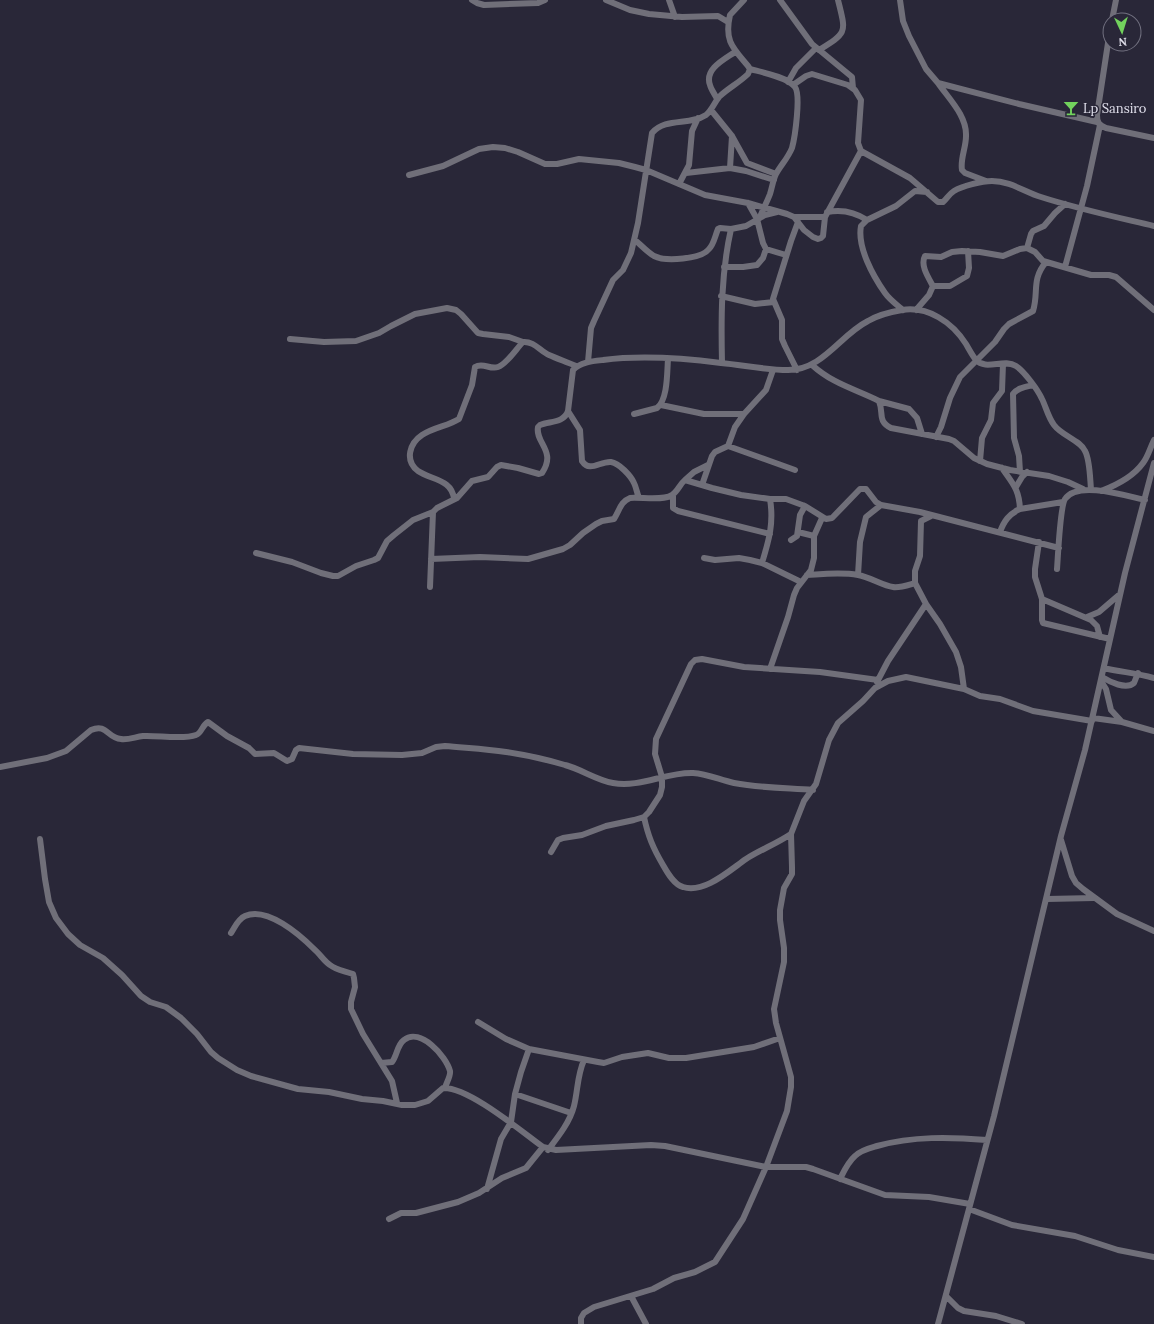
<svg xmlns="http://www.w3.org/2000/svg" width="1154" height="1324" font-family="Lora,serif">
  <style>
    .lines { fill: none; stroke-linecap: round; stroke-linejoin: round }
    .minor { stroke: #706f79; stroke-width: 6 }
    .labels { text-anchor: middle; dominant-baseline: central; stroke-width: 3; stroke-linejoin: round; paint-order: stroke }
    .poi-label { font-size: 13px; fill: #e0dfeb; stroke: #292738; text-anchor: start }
  </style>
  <rect width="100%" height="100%" fill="#292738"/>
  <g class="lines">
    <path class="minor" d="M 472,0 L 477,3 L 484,5 L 538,3 L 545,0
      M 606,0 L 630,10 L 649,14 L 682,17 L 718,16 L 728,22
      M 669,0 L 675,17
      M 780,0 L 812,44 L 852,77 L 853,88
      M 900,0 L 903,21 L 909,36 L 926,69 L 938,83 L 1019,104 L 1097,122
      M 1112,20 L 1116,0
      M 1110,30 L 1097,115 C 1097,123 1099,125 1106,128 L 1154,138
      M 819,50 C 848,32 846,33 838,0
      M 750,69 C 761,72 788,77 795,87 C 801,95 795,137 792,148 C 788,158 781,165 776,174 C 773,180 772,188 770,194 C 767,202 763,209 760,217
      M 788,82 L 796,68 L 816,48
      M 938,83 C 949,99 967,116 966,136 C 966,148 960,159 962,170 L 965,173 L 986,181
      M 793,85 L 806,76 L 812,74 L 848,85 L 855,90 L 861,100 L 858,143 L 861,151 L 910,178 L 938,202 L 943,202 C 947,199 949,194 954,191 C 962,186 982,181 992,181 C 1010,181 1025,192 1041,197 C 1078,209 1116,217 1154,226
      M 717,99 C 715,94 711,90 710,85 C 704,69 725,59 735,52
      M 711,110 L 732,136 L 747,163 L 776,174
      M 730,168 L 732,136
      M 686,173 L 730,168 L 746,171 L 774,180
      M 409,175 L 443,166 L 479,149 L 493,147 L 505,148 L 518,152 L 545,164 L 557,164 L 579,159 L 619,163 L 635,167 L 646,170 L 705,195 L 748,203 L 787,214 L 794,217 L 804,230 L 813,237 L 818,239 L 821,238 L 823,236 L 825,217 L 861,151
      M 679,184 L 689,165 L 692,131 L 698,118
      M 748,203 L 757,219 L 763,243 L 766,249 L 786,255
      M 827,212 C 842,209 855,212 867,220
      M 794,217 L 825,217
      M 635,240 C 641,245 647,252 654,256 C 666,262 701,259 709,249 C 714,244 715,236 718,229 L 720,228 L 731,229 L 746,226 L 765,215 L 777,212
      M 1027,248 L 1031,234 L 1033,231 L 1044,226 L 1055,213 L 1065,204
      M 724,267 L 743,267 L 757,265 L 763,258 L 766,249
      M 1065,267 L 1087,186 L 1100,125
      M 933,286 C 928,277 920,265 925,256 L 941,257 L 952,252 L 962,251 L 980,252 L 1003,256 L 1020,249 L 1027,248 L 1035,252 L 1043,261 L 1091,275 L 1109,275 L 1116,277 L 1154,310
      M 721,296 L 755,304 L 774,302
      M 903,310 C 897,305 890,300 885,293 C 873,276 857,247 861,226 L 867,220 L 896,206 L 915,191 L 927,192
      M 916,310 L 929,295 L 933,286 L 950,286 L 967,276 L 969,268 L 968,251
      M 290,339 L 324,342 L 356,341 L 379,333 L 391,326 L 415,314 L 447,308 L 456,310 L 461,314 L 478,333 L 483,334 L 509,337 L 523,342
      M 588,362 L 591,328 L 594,321 L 613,280 L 623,270 L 631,253 L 638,223 L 652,133 C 666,117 689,126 706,115 C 712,110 714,103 719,97 C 728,88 739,83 748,74 L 750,69 L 748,66 C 733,48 724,41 730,15 L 744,0
      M 722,363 C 721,317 721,274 731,229
      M 812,365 C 833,384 855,389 879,401 C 884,413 877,421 891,428 L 949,439 L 954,441 L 974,458 L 987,464 L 1010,470 L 1049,476 L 1068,482 L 1083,489
      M 797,370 L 785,346 L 782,339 L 782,320 L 773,299 L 791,241 L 798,222
      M 879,401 L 909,409 L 917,418 L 922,434
      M 661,405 L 704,414 L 744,414
      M 568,411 L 580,430 L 582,461 C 590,473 600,461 611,462 C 619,463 631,476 634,483 C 636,487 637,493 639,498
      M 634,414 L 657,408 C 668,400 667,371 668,359
      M 936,437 L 941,427 L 950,398 L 960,377 L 995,342 L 1004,329 L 1009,324 L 1033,311 C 1039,292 1031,280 1046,262
      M 728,446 L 795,470
      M 980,461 L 982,438 L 991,420 L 993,403 L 1002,391 L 1003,364
      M 1002,468 C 1013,484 1019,489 1020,509
      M 1020,472 L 1019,456 L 1014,438 L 1013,394 C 1017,388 1025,387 1033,385
      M 685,480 L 694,472 L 708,465
      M 702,485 L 712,456 L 715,452 L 728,446 L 735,427 L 744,414 L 766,390 L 773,370
      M 1016,487 L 1022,477 L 1027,472
      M 1101,491 C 1117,485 1133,477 1143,463 C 1148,457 1150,448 1154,440
      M 673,495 L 673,508 L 678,511 L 770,534
      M 454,499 C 452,479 431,480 418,471 C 404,460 410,443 422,435 C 434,427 448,426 459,419 L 472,385 L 475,367 C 483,362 490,370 498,367 C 507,364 516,349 523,342 C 534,341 540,351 549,355 C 558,359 567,362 576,366
      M 931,516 L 921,521 L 920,556 L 915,571 L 915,583 L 926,604 L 940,624 L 956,652 L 961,667 L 964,689
      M 798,532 L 814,536
      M 1000,532 C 1004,521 1009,514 1020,509 L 1063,502
      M 791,540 L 797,536 L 800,515 L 805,506
      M 1039,542 L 1035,569 L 1035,577 L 1042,599 L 1042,620 L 1043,623 L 1110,639
      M 256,553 L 292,562 L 321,573 L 333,576 L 338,576 L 356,566 L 374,560 L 378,558 L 387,541 L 394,535 L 413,520 L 433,512
      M 704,558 L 715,560 L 739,558 L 750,560 L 762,563 L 801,582
      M 431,559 L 480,557 L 528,559 L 563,549 L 570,545 L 583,533 L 596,524 L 602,521 L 614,519 C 620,510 620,502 630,498 C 641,497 664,501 672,495 C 678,491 680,484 685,480 L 712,488 L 741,495 L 770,499 L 786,499 L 805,506 L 826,519 L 832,518 L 860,489 L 866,489 L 876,502 L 881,505 L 920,512 L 1059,548
      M 762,563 C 769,540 774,523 770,499
      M 1057,569 C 1058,557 1060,507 1065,499 C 1077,480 1127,496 1145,500
      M 807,575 C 824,574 841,572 858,575 C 870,577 883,586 893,587 C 900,588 908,585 915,583
      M 858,575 L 860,542 L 866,517 L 881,505
      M 430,587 L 433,512 L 437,508 L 457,498 L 472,481 L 488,477 L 497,467 L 501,465 L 518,468 L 539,474 L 542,473 C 557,451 535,443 538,427 L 540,425 C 550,421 564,423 568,411 L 573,370 C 580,362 593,361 603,360 C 642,355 682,358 721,363 C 743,365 765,370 788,370 C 823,370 840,335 868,321 C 878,315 890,312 902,310 C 928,306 952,322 966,344 C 969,349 972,355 976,360 C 986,371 1004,358 1016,366 C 1024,371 1038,390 1042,399 C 1046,407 1048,417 1054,425 C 1062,436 1080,440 1085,451 C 1090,460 1090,479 1091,489
      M 1042,599 L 1091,620 L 1097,626 L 1100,637
      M 1087,617 L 1099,612 L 1120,594
      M 1104,668 C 1120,672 1137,673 1154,678
      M 770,669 L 788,617 L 794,595 L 797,588 L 811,570 L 814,558 L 814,536 L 822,518
      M 1102,677 C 1110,682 1126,690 1134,683 L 1138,673
      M 1101,681 L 1106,689 L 1111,710 L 1122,722
      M 877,682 L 888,661 L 926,604
      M 1093,718 L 1122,722 L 1154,731
      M 0,767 L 47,758 L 66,751 L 91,730 C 107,723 107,738 121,739 C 128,740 135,737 143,736 C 157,735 183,740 196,735 C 202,733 202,725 208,722 L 227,736 L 249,748 L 255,754 L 274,753 L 287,761 L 292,759 L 296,750 L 299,748 L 353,754 L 402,755 L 422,753 L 436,747 L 445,746 C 465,748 486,749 506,752 C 526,755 545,759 565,765 C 581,769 596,780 613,783 C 640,788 666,772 693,773 C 708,774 720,780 734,783 C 760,788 787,788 813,790
      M 644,817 C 648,836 653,848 663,865 C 667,872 674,885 683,887 C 704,894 730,870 746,859 C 760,850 776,844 791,834
      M 40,839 L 45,879 L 49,902 L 56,918 L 68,934 L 80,945 L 103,958 L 122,975 L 141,996 L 150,1002 L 166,1007 L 181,1018 L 197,1034 L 211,1052 L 218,1058 L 237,1070 L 251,1076 L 298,1089 L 329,1092 L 362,1099 L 383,1101 L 402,1105 L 415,1105 L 428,1101 L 443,1088 C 469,1087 522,1132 543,1147 L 556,1150 L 651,1145 L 665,1146 L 766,1167 L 806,1167 L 813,1169 L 885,1195 L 929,1197 L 970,1204
      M 1061,840 L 1072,876 L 1076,883 L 1083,889 L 1117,914 L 1154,931
      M 551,852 L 558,840 L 563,838 L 582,835 L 606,826 L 634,820 L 644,817 L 649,812 L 660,795 L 662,787 L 662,777 L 655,754 L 656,739 L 691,664 L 695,660 L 702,659 L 744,667 L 820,672 L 878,680
      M 1047,899 L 1094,898
      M 231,933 C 235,927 238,919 245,916 C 267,906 300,935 314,949 C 320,954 324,961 330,965 C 336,970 345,971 353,974 L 354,978 L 355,987 L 351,1002 L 351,1009 L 363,1034 L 392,1081 L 397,1103
      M 478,1022 L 506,1039 L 529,1049 L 598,1062 L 604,1063 L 622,1057 L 648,1053 L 669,1058 L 686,1058 L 754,1047 L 780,1038
      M 381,1063 L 392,1062 C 397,1056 397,1045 404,1040 C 420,1027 446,1056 450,1071 C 451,1076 446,1083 445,1088
      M 515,1094 L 571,1113
      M 548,1150 C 558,1137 570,1122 574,1106 C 578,1090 577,1076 584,1060
      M 840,1179 C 844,1171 848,1162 855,1156 C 861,1150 870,1148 877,1146 C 913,1136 950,1137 987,1140
      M 487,1189 L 501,1139 L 511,1122 L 515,1094 L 521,1072 L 529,1049
      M 969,1209 L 1012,1225 L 1075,1236 L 1118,1250 L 1154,1257
      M 389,1219 L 401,1213 L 416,1213 L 458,1202 L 479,1193 L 502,1178 L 526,1168 L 543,1147
      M 631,1296 L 646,1324
      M 946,1296 L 958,1308 L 964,1311 L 996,1316 L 1022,1324
      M 581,1324 L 581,1318 L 584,1313 L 594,1307 L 653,1289 L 674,1278 L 695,1272 L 715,1262 L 743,1219 L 766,1167 L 787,1111 L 791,1087 L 791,1077 L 776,1023 L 774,1009 L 784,962 L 784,948 L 780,920 L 780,910 L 784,888 L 792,874 L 792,867 L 791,834 L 804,801 L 816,784 L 829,740 L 838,723 L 863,701 L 875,688 L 888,681 L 906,677 L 964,689 L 980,696 L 1000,699 L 1033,711 L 1092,721
      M 938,1324 L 994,1116 L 1061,836 L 1085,750 L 1125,573 L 1154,463"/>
  </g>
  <defs>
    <symbol id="bar-bare" viewBox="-9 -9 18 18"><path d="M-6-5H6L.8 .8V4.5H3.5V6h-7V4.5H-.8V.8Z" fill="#72d25d" stroke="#292738" stroke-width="2.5" paint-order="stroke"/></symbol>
  </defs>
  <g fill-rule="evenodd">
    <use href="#bar-bare" x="1060" y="97" width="22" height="22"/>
  </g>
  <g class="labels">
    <g class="poi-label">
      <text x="1083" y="108">Lp Sansiro</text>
    </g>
  </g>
  <g transform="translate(1122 32) rotate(176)"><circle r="19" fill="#292738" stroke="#727180"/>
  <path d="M0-3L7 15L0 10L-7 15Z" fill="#72d25d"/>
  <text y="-6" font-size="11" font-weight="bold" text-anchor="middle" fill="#e0dfeb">N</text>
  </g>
</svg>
